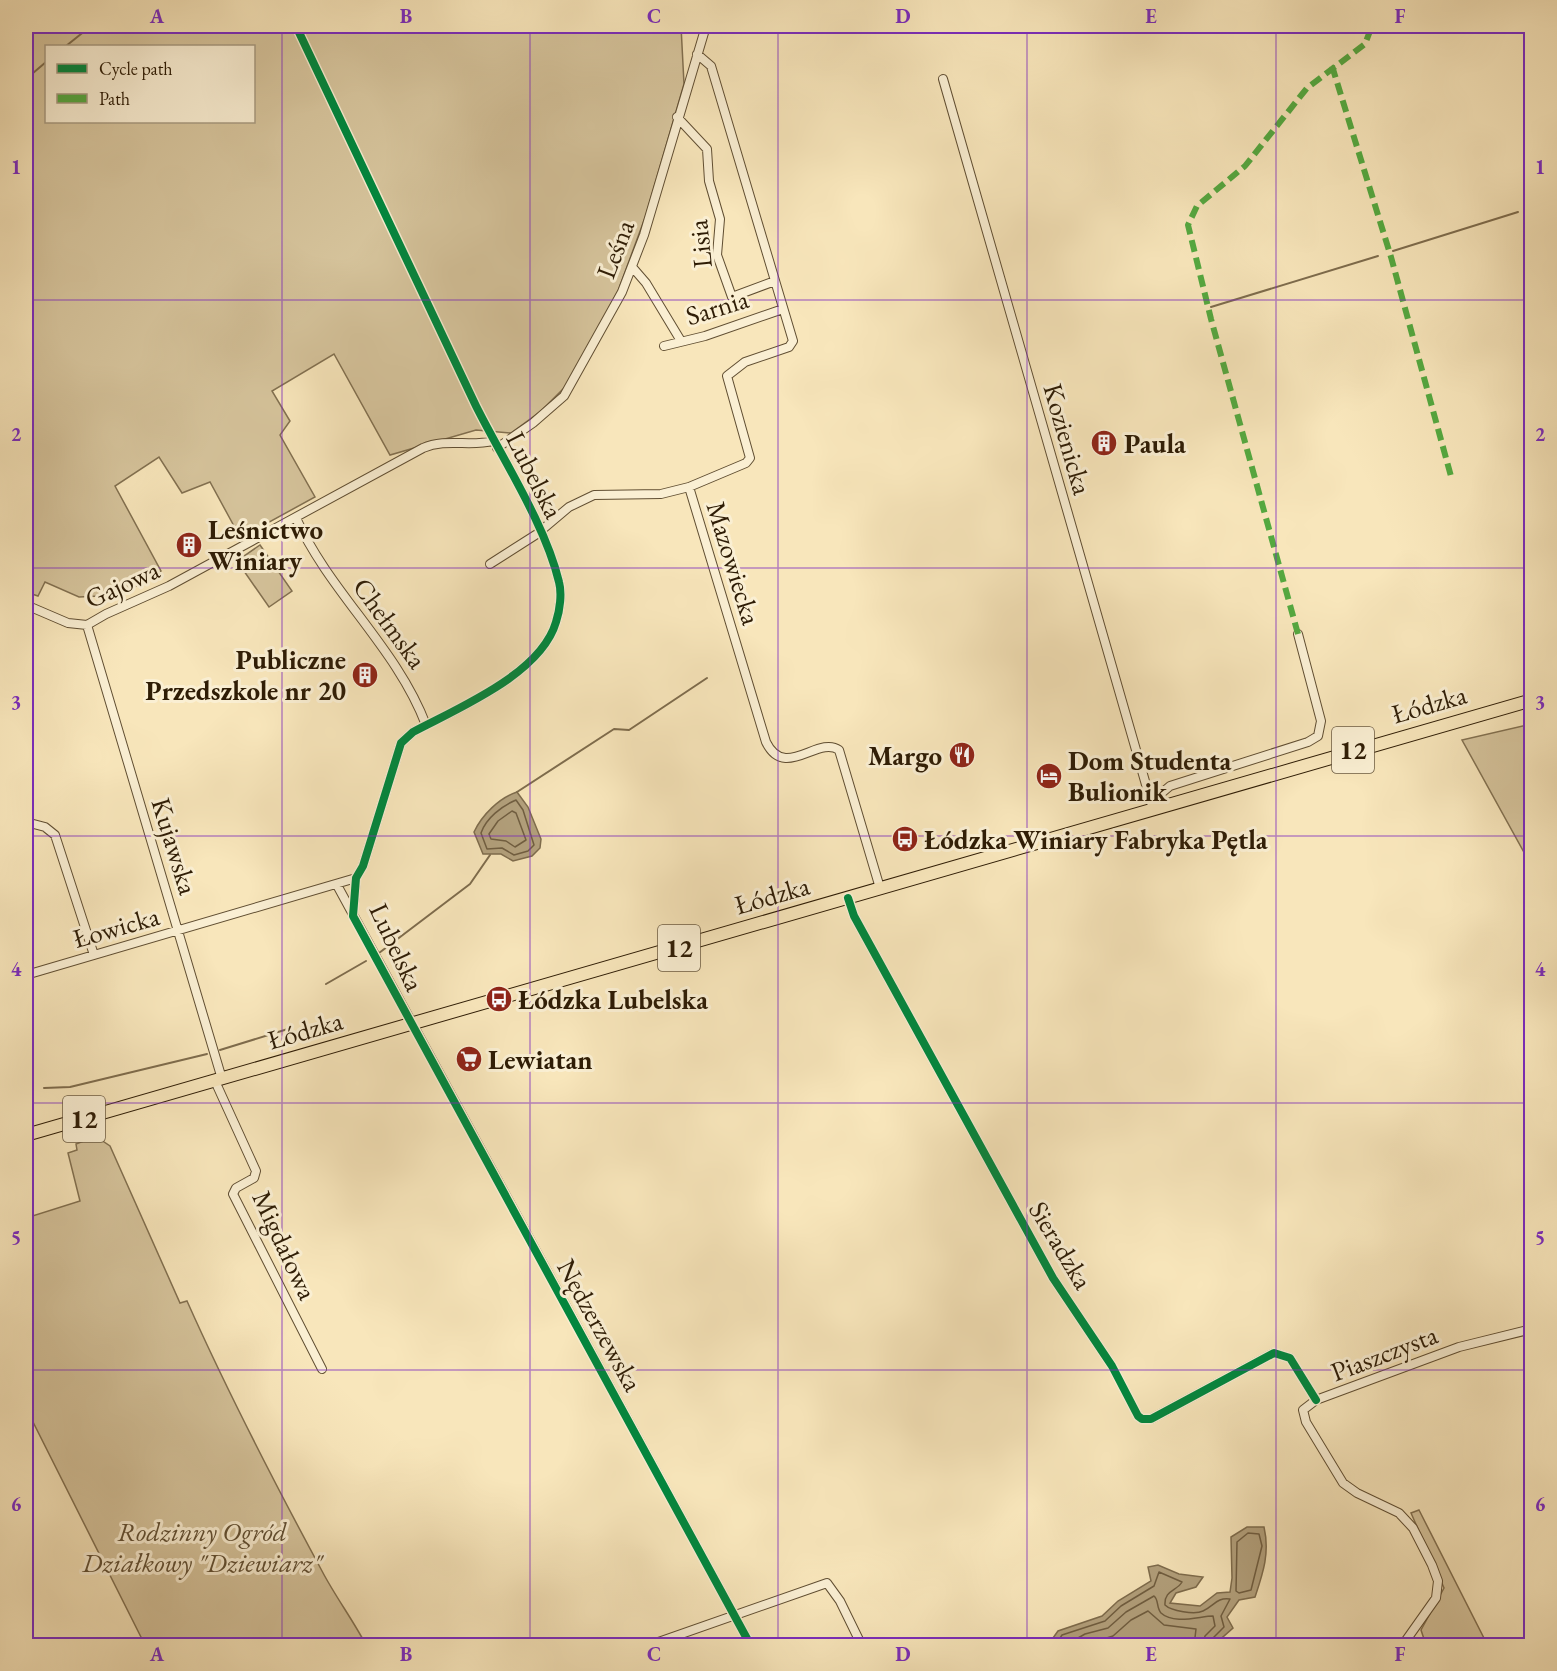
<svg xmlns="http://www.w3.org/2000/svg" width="1557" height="1671" font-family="'EB Garamond',serif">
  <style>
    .green { fill: #d6c49c; stroke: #827050; stroke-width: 1.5; fill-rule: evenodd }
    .water { fill: #b3a17d; stroke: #7e6c4d; stroke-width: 1.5 }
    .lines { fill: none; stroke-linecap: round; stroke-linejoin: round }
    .shore { stroke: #705e41; stroke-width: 1.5 }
    .stream { stroke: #7e6c4d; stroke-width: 2 }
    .minor-casing { stroke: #604e32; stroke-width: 10 }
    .primary-casing { stroke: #2e1c05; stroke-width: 14 }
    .minor { stroke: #faefd3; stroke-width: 8 }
    .primary { stroke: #f8e6bb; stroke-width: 12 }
    .quiet { stroke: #54a940; stroke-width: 6; stroke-dasharray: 12 6; stroke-linecap: butt }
    .cycleway-casing { stroke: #faefd3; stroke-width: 11 }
    .cycleway { stroke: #00873e; stroke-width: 8 }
    .grid { fill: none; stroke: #7b2cbf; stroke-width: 1.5; stroke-opacity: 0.55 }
    .labels { text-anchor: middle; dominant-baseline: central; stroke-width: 6; stroke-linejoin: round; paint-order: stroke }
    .shield { fill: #faefd3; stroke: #6b5b43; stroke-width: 1.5 }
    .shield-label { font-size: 26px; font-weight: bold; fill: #2e1c05 }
    .street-label { font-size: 27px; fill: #2e1c05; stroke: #faefd3 }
    .poi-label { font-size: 27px; font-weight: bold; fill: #2e1c05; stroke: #faefd3; text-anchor: start }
    .park-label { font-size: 27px; font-style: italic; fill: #604e32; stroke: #faefd3 }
    .neatline { fill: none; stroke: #7b2cbf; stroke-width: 2 }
    .grid-label { font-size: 20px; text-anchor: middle; font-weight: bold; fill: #7b2cbf }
  </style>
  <rect width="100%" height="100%" fill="#f8e6bb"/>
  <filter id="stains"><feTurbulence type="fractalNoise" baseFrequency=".00333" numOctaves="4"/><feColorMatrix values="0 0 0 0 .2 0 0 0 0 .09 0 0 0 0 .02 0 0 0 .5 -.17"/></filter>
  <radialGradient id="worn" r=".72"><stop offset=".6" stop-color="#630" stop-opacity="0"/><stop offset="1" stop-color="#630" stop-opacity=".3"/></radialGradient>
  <path class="green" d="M 26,26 L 681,26 L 684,84 L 646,215 L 618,291 L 568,384 L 541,411 L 511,433 L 476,430 L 390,455 L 334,354 L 272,391 L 290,421 L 280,435 L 315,497 L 249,533 L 234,526 L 210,482 L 182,493 L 159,457 L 115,486 L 161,571 L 121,595 L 79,597 L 45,582 L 38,596 L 26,592 ZM 46,46 L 254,46 L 254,122 L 46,122 Z
    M 260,545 L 292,591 L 269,607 L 237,561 Z
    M 1531,724 L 1532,724 L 1531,865 L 1462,740 Z
    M 89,1139 L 101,1140 L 110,1146 L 180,1303 L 187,1301 C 228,1393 274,1482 322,1571 C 335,1596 353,1620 366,1645 L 145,1645 L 26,1408 L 26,1218 L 80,1201 L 68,1153 L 77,1150 L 76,1144 Z
    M 1419,1510 L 1487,1644 L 1508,1645 L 1426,1645 L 1421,1630 L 1444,1588 L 1411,1513 Z"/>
  <path class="water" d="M 517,792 L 528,807 L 541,839 L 540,848 L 532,856 L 513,861 L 501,854 L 483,854 L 474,832 C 482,815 499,798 517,792 Z
    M 1247,1527 L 1264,1527 C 1270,1553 1263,1573 1255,1597 L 1239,1600 L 1227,1617 L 1233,1628 L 1216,1643 L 1208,1646 L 1048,1645 L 1058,1631 L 1102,1616 L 1118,1601 L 1151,1581 L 1148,1567 L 1158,1565 L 1179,1574 L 1203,1577 L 1196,1587 L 1176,1593 L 1170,1603 L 1200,1606 L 1217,1593 L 1230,1592 L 1232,1578 L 1231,1537 Z"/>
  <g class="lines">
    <path class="shore" d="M 516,800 L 523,810 L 534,845 L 528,851 L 514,855 L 502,848 L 487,849 L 481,833 C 486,818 502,806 516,800 Z
      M 512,811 L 516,813 L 526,840 L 515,847 L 506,841 L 491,839 L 489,834 L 498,821 Z
      M 1248,1533 L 1259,1534 L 1262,1546 L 1251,1590 L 1239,1593 L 1236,1591 L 1237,1542 Z
      M 1055,1646 L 1062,1635 L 1105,1621 L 1121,1606 L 1154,1586 L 1159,1572 L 1182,1582 C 1177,1591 1164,1590 1165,1605 C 1171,1611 1195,1615 1203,1611 C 1214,1606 1217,1597 1230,1599 L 1221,1616 L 1224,1627 L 1212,1639 L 1210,1646
      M 1064,1646 L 1085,1634 L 1108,1628 L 1126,1612 L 1154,1596 C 1159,1600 1156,1607 1161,1613 C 1174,1625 1200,1616 1213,1616 L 1215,1626 L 1205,1636 L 1203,1646
      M 1081,1646 L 1113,1636 L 1131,1620 L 1148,1611 L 1164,1625 L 1196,1629 L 1194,1646"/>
    <path class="stream" d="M 66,46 L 91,26
      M 26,79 L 46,62
      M 1393,251 L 1518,212
      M 1211,307 L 1378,256
      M 517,792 L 614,729 L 629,730 L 707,678
      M 379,953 L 470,884 L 490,855
      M 326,984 L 366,961
      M 220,1050 L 291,1028
      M 44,1088 L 70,1087 L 207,1054"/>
    <defs>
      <path id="minor" d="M 296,26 C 356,152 416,279 476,406 C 503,460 545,524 559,582 C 562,593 560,610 556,622 C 541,674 458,708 413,732 L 401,743 L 363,866 L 356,878 L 353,916
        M 943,79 L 1153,809
        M 677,117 L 707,149 L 709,181 L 720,219 L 717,255 L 732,297 L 775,281
        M 633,268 L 646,283 L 681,341
        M 664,346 L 705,336 L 783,309
        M 497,448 L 533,423 L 564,396 L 622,292 L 644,235 L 706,26
        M 689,487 L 766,742 C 785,781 818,735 839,750 L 880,888
        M 296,518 C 330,593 397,648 426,725
        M 490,564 L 537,534 L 569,507 L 594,495 L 661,494 L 689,487 L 746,463 L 750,458 L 727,376 L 745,362 L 789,347 L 793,341 L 711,66 L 697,54
        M 26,605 L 68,623 L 87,625 L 106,614 L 169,586 L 423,448 C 446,438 470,447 493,441
        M 87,625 L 222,1079
        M 1151,802 L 1170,786 L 1308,742 L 1318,736 L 1321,721 L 1298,634
        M 26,822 L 45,827 L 55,835 L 94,955
        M 337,885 L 751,1646
        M 848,898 L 854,916 L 1053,1278 L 1112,1366 L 1138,1416 L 1142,1419 L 1151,1419 L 1274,1353 L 1290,1358 L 1316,1400
        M 26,975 L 356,878
        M 215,1081 L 256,1171 L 254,1178 L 236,1188 L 233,1194 L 322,1369
        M 647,1646 L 827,1583 L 840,1601 L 862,1646
        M 1402,1646 L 1436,1598 L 1438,1581 L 1432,1565 L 1413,1528 L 1399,1513 L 1357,1493 L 1343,1483 L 1306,1422 L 1303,1410 L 1316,1400 L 1459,1347 L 1532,1329"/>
      <path id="primary" d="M 26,1135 L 1532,700"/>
    </defs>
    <use href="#minor" class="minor-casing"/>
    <use href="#primary" class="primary-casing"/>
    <use href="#minor" class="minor"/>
    <use href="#primary" class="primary"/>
    <path class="quiet" d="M 1332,66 L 1391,257 L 1452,480
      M 1298,634 L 1211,319 L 1188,225 L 1197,206 L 1245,166 L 1307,88 L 1365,44 L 1370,31 L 1368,26"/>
    <defs>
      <path id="cycleway" d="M 296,26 C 356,152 416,279 476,406 C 503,460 545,524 559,582 C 562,593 560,610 556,622 C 541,674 458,708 413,732 L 401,743 L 363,866 L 356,878 L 353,916 L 751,1646
        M 848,898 L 854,916 L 1053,1278 L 1112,1366 L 1138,1416 L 1142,1419 L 1151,1419 L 1274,1353 L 1290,1358 L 1316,1400"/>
    </defs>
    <use href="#cycleway" class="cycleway-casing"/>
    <use href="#cycleway" class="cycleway"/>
  </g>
  <path class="grid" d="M 282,26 L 282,1646M 530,26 L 530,1646M 778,26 L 778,1646M 1027,26 L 1027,1646M 1276,26 L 1276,1646M 26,300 L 1532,300M 26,568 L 1532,568M 26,836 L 1532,836M 26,1103 L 1532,1103M 26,1370 L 1532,1370"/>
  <defs>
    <symbol id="building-disc" viewBox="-11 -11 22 22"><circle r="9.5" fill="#8f2418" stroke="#faefd3"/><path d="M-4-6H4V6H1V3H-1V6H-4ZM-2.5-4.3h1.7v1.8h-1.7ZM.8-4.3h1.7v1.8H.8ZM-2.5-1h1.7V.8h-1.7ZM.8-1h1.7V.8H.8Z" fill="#fff"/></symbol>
    <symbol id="restaurant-disc" viewBox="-11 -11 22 22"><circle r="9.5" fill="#8f2418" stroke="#faefd3"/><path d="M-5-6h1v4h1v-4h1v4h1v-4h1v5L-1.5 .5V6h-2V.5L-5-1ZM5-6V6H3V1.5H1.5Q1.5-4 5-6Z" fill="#fff"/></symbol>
    <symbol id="hotel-disc" viewBox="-11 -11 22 22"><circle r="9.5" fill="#8f2418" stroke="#faefd3"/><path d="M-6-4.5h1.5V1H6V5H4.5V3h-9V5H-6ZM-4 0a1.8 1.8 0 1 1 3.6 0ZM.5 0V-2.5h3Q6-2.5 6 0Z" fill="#fff"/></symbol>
    <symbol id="bus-disc" viewBox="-11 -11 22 22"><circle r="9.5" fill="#8f2418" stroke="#faefd3"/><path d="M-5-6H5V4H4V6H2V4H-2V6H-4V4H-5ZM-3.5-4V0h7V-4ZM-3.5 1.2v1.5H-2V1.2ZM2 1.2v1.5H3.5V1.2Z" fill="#fff"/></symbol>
    <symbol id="supermarket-disc" viewBox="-11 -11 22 22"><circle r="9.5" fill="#8f2418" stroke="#faefd3"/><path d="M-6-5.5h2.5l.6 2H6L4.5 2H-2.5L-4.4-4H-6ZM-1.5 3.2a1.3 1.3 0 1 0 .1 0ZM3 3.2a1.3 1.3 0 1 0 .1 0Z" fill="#fff"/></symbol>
  </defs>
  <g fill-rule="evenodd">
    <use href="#building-disc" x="1089" y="428" width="30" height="30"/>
    <use href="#building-disc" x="174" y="530" width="30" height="30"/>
    <use href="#building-disc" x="350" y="660" width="30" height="30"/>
    <use href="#restaurant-disc" x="947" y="740" width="30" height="30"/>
    <use href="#hotel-disc" x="1034" y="761" width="30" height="30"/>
    <use href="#bus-disc" x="890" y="824" width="30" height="30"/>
    <use href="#bus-disc" x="484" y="984" width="30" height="30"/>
    <use href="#supermarket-disc" x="454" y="1044" width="30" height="30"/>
  </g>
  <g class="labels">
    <g class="shield">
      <rect x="1332" y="727" width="42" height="46" rx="4.5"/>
      <rect x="658" y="925" width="42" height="46" rx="4.5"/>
      <rect x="63" y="1096" width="42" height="46" rx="4.5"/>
    </g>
    <g class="shield-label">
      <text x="1353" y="750">12</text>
      <text x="679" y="948">12</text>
      <text x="84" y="1119">12</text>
    </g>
    <g class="street-label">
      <text transform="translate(700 244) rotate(-96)">Lisia</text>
      <text transform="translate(615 249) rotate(-69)">Leśna</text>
      <text transform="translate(717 307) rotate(-17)">Sarnia</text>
      <text transform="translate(1068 439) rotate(74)">Kozienicka</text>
      <text transform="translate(535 475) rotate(63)">Lubelska</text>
      <text transform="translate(734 563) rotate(73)">Mazowiecka</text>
      <text transform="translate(122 584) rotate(-25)">Gajowa</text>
      <text transform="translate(390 623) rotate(54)">Chełmska</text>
      <text transform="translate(1429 704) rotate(-16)">Łódzka</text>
      <text transform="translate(175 846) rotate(73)">Kujawska</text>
      <text transform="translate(772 895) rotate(-16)">Łódzka</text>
      <text transform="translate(116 927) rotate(-16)">Łowicka</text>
      <text transform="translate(397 947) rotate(65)">Lubelska</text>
      <text transform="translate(305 1030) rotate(-16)">Łódzka</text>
      <text transform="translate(285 1245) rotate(65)">Migdałowa</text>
      <text transform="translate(1061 1245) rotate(59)">Sieradzka</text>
      <text transform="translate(600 1325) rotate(61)">Nędzerzewska</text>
      <text transform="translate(1384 1353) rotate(-21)">Piaszczysta</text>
    </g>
    <g class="poi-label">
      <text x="1124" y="443">Paula</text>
      <text x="208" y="529">Leśnictwo<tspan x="208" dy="31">Winiary</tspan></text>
      <text x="346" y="659" text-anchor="end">Publiczne<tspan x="346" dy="31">Przedszkole nr 20</tspan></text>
      <text x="942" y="755" text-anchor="end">Margo</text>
      <text x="1068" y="760">Dom Studenta<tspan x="1068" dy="31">Bulionik</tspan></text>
      <text x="924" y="839">Łódzka Winiary Fabryka Pętla</text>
      <text x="518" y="999">Łódzka Lubelska</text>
      <text x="488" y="1059">Lewiatan</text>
    </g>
    <g class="park-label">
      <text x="202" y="1531">Rodzinny Ogród<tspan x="202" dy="31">Działkowy "Dziewiarz"</tspan></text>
    </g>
  </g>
  <rect width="1557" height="1671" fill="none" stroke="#f8e6bb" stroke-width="66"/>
  <rect x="45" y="45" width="210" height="78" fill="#faefd3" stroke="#a89b81" stroke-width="1.5"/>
  <rect x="57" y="64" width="30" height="9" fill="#00873e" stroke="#a89b81" stroke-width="1.5"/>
  <text x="99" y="75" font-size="18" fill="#2e1c05">Cycle path</text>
  <rect x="57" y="94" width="30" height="9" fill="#54a940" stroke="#a89b81" stroke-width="1.5"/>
  <text x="99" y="105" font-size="18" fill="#2e1c05">Path</text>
  <rect x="33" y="33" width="1491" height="1605" class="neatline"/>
  <g class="grid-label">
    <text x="157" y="23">A</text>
    <text x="406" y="23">B</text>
    <text x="654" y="23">C</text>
    <text x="903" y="23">D</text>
    <text x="1151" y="23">E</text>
    <text x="1400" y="23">F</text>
    <text x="16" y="174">1</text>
    <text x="1540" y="174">1</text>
    <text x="16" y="441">2</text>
    <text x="1540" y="441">2</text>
    <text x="16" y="709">3</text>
    <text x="1540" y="709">3</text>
    <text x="16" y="976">4</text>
    <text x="1540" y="976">4</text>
    <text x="16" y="1244">5</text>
    <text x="1540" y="1244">5</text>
    <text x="16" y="1511">6</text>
    <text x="1540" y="1511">6</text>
    <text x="157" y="1661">A</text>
    <text x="406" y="1661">B</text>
    <text x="654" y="1661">C</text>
    <text x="903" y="1661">D</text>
    <text x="1151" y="1661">E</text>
    <text x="1400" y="1661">F</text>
  </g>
  <rect width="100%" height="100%" filter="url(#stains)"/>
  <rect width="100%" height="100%" fill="url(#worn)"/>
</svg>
